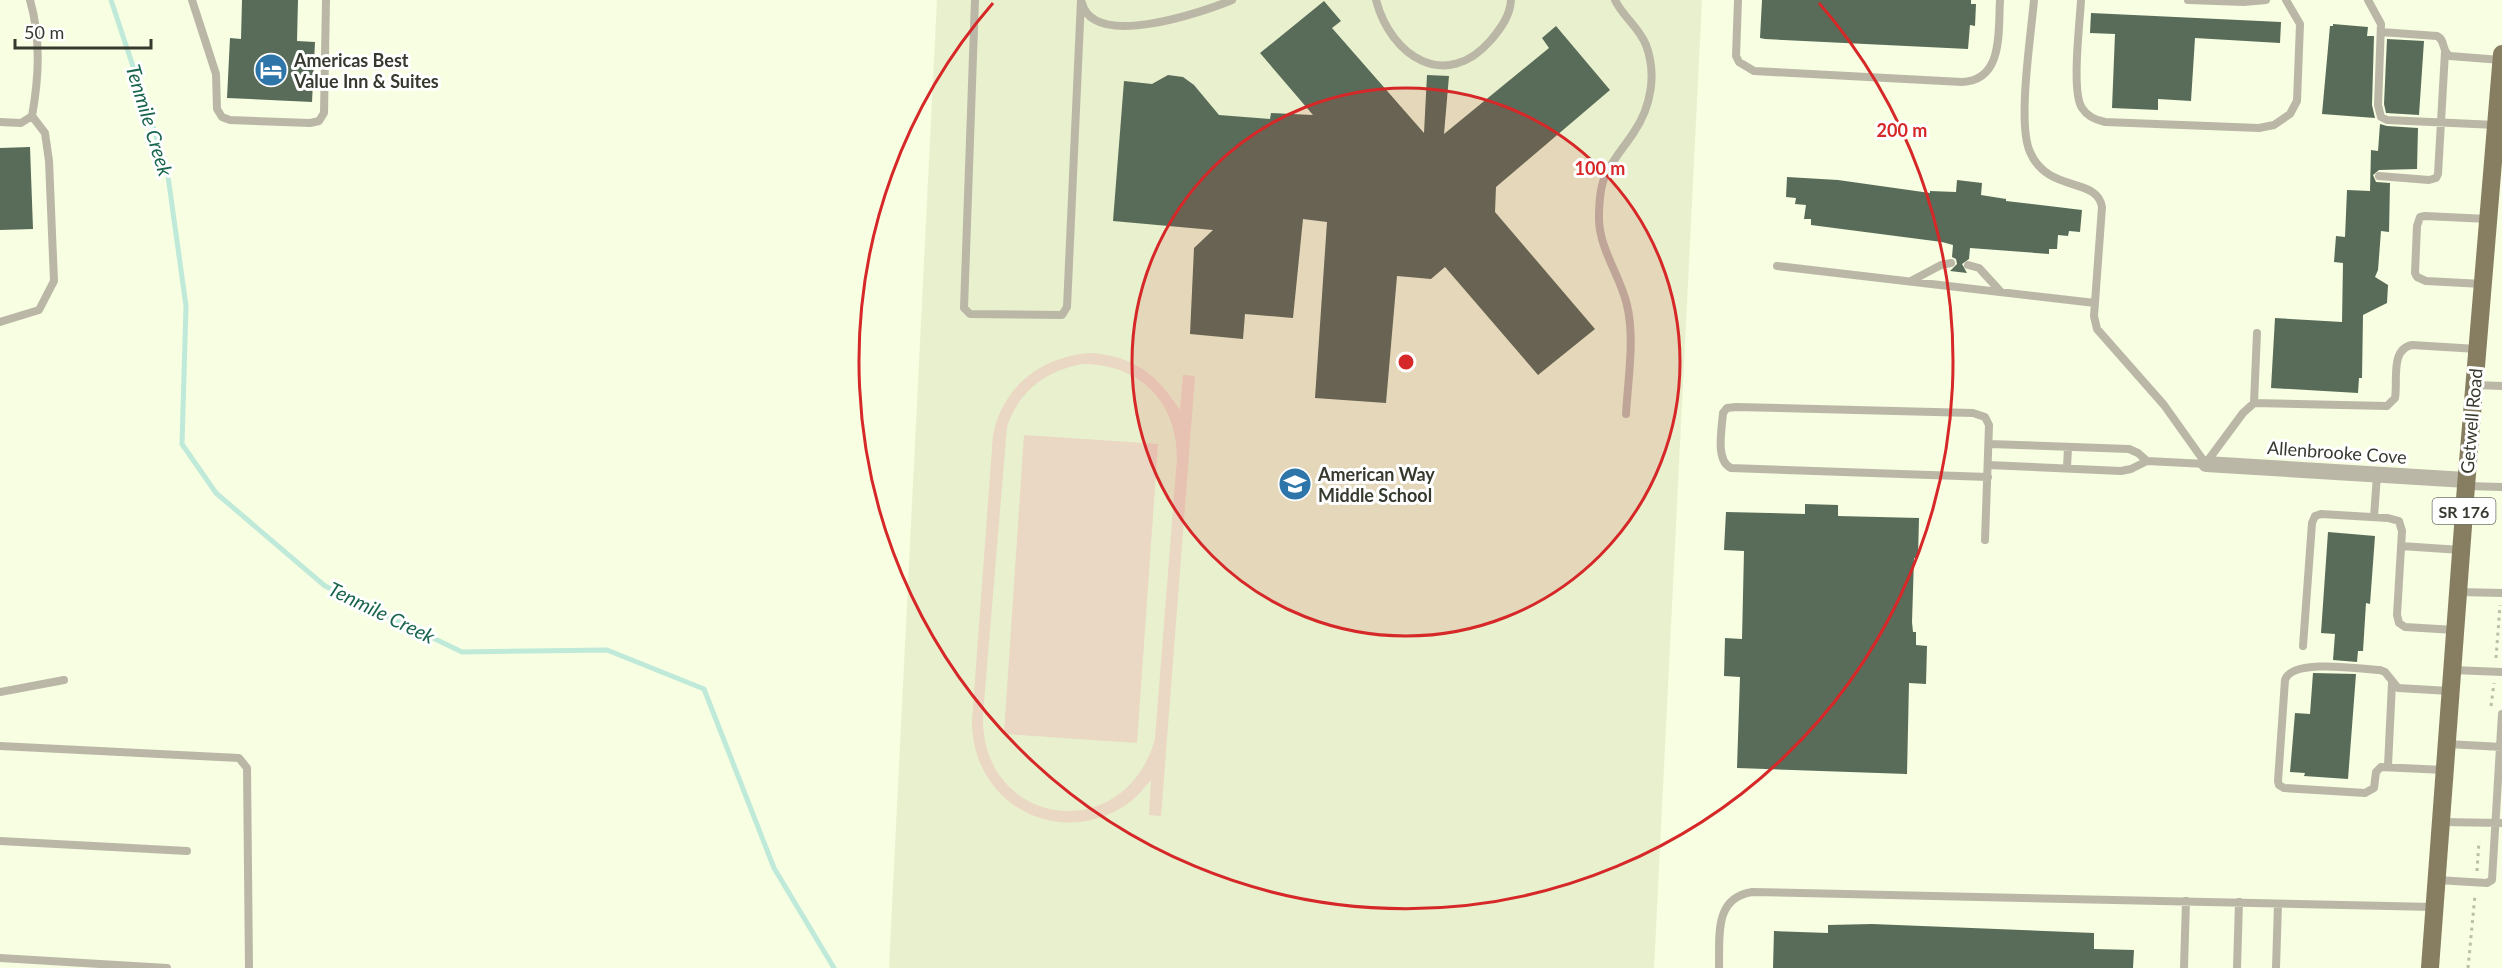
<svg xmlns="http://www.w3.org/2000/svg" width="2502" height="968" font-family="Lato,sans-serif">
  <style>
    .built { fill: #e8f0cd }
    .green { fill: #ead7c4; fill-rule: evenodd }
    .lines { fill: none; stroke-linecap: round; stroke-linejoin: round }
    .stream { stroke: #bfead9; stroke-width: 5 }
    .building { fill: #596c59 }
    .path { stroke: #b9bfa8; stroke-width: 3; stroke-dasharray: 3 4.5; stroke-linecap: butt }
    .lane { stroke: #bbb7a7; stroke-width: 8 }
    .street { stroke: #bbb7a7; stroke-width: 16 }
    .primary { stroke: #877e62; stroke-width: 18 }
    .ring { fill: none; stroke: #d62828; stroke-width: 3 }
    .labels { text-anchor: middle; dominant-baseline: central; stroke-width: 6; stroke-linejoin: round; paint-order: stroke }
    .shield { fill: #fff; stroke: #72746d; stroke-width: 1.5 }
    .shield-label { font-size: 16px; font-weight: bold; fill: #36392e }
    .poi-label { font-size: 18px; font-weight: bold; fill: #36392e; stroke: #fff; text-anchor: start }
    .street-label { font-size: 18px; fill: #36392e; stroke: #fff }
    .water-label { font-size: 20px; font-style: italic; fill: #1a654e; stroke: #fff }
    .centre { fill: #d62828; stroke: #fff; stroke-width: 3 }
    .ring-label { font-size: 18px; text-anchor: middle; font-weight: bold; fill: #d62828; stroke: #fff; stroke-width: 6; stroke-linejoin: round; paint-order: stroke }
  </style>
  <rect width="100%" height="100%" fill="#f7fee1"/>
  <path class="built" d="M 937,0 L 1702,0 L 1654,968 L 889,968 Z"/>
  <path class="green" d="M 1093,353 C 1137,358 1157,375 1180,410 L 1183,375 L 1195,376 L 1161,816 L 1149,815 L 1151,780 C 1142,790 1134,801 1121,808 C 1052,848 972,801 972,721 L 993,435 C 1003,385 1044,355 1093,353 ZM 1083,364 C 1139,364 1177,401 1177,458 L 1155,739 C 1124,849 979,827 983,714 L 1007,427 C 1018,392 1046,370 1083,364 Z
    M 1024,435 L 1158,444 L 1137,743 L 1004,734 Z"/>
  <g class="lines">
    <path class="stream" d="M 111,0 L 167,169 L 186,306 L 182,444 L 216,493 L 325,586 L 462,652 L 607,650 L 704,689 L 774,868 L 834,968"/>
  </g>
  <path class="building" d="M 242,0 L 298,0 L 297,41 L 315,42 L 312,102 L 227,98 L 230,38 L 241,39 Z
    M 1762,0 L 1971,0 L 1971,4 L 1976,4 L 1975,26 L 1970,25 L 1968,49 L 1765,39 L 1760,38 Z
    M 1324,1 L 1341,21 L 1332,28 L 1424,133 L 1427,75 L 1449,76 L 1444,134 L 1549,48 L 1542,38 L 1556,26 L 1610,90 L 1496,187 L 1495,212 L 1595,329 L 1538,375 L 1445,267 L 1431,279 L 1397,276 L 1386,403 L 1315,398 L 1327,222 L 1303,219 L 1293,318 L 1245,314 L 1243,339 L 1190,334 L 1194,248 L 1213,230 L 1113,221 L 1124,81 L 1152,84 L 1168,75 L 1183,77 L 1194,85 L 1219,115 L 1270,119 L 1271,113 L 1313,115 L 1260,53 Z
    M 2091,13 L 2281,22 L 2280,43 L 2195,38 L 2191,101 L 2158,99 L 2158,110 L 2112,108 L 2115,34 L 2090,33 Z
    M 2333,24 L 2368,27 L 2367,36 L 2374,36 L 2372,105 L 2375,118 L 2322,114 L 2330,26 L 2333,26 Z
    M 2387,39 L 2424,41 L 2419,115 L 2386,113 L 2384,104 Z
    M 2380,124 L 2387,126 L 2418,128 L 2417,169 L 2379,170 L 2373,175 L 2376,182 L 2390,183 L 2389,232 L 2381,231 L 2378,270 L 2375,277 L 2388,285 L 2387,303 L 2363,315 L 2362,378 L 2359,378 L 2358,393 L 2271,388 L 2275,318 L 2342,322 L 2343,263 L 2334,262 L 2336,236 L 2345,237 L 2347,190 L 2370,191 L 2371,150 L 2378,151 Z
    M 30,147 L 33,229 L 0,230 L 0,148 Z
    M 1787,177 L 1838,180 L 1930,193 L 1930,191 L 1956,192 L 1957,180 L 1982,183 L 1981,195 L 2006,199 L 2006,201 L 2082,210 L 2080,232 L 2069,231 L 2068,236 L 2058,235 L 2057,249 L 2049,249 L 2049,254 L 1970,248 L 1969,259 L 1962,264 L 1967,273 L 1950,271 L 1957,264 L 1956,259 L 1952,257 L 1953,245 L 1942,242 L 1811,225 L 1811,219 L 1804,219 L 1806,205 L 1795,204 L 1796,198 L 1786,197 Z
    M 1805,504 L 1838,505 L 1838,516 L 1919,518 L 1918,558 L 1914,558 L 1912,622 L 1913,632 L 1916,632 L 1916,645 L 1927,646 L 1926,684 L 1909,683 L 1907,774 L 1737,768 L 1740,677 L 1724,676 L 1725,638 L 1742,639 L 1744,551 L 1724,550 L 1726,512 L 1805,514 Z
    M 2328,532 L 2375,536 L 2370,604 L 2366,603 L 2363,651 L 2358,651 L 2357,662 L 2333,660 L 2335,634 L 2321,633 Z
    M 2313,673 L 2356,674 L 2348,779 L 2304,776 L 2305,773 L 2290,772 L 2295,713 L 2310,714 Z
    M 1872,924 L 2094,933 L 2094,949 L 2134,950 L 2133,968 L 1773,968 L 1774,931 L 1828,933 L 1828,925 Z"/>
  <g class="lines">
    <path class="path" d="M 2496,658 L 2500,605
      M 2491,706 L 2494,683
      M 2477,871 L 2479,841
      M 2468,968 L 2475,895"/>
    <path class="lane" d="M 192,0 L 216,74 L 217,109 L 222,117 L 230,120 L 310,123 L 319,121 L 324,113 L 326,0
      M 975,0 L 964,308 L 970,314 L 1062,315 L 1067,307 L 1081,0
      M 1376,0 C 1391,57 1446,92 1491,40 C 1501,28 1510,16 1511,0
      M 1615,0 C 1623,17 1639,27 1646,45 C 1657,74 1651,107 1634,132 C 1625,146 1614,158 1606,174 C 1600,186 1599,204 1599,218 C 1599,249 1620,275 1627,305 C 1635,339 1628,378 1626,414
      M 1738,0 L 1736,56 L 1739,62 L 1754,71 L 1962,82 C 2004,80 1998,31 2000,0
      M 2034,0 C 2031,36 2017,123 2030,152 C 2048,194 2097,176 2102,207 L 2094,316 L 2097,329 L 2164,405 L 2206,464
      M 2081,0 C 2080,22 2071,92 2082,108 C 2087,116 2095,120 2105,122 L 2259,128 L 2274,125 L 2290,114 L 2297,101 L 2300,24 L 2286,0
      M 2188,0 L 2244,2 L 2266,0
      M 2368,0 L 2381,24 L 2378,105 L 2381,117 L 2387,120 L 2496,125
      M 1082,3 C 1094,50 1203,12 1232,0
      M 2381,32 L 2437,36 C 2446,40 2441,51 2450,56 L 2501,60
      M 0,122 L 21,123 L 32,116 C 39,77 41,39 30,0
      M 2379,176 L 2429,180 L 2436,178 L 2438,174 L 2445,52
      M 1968,265 L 1979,268 L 2001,292
      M 1777,266 L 2095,303
      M 1911,281 L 1941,265 L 1951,263
      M 2483,284 L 2426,281 L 2417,277 L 2415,273 L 2417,226 L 2420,217 L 2425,216 L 2488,219
      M 0,322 L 39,310 L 54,281 L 49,161 L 45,133 L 32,116
      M 2475,385 L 2502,386
      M 2254,403 L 2257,333
      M 1989,444 L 2129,449 L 2138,453 L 2147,461
      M 2206,463 L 2243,413 L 2254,403 L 2387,406 L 2395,398 C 2398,381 2390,349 2412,345 L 2477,349
      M 1988,465 L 2121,471 L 2131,469 L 2147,461 L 2206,464
      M 2067,468 L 2068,447
      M 2466,486 L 2502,487
      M 2374,517 L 2377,475
      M 1985,540 L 1989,425 L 1985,417 L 1973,413 L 1736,407 L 1727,408 L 1723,413 C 1722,428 1715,461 1731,468 L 1988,477
      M 2401,546 L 2461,550
      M 2458,592 L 2502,593
      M 2303,646 L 2312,523 L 2315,516 L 2321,514 L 2388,518 L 2399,521 L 2402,531 L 2397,615 L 2399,623 L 2405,627 L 2455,630
      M 2452,670 L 2502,672
      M 0,692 L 64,680
      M 2447,744 L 2502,747
      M 0,746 L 239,758 L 247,768 L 249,968
      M 2388,766 L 2392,683
      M 2444,770 L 2381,767 L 2376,772 L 2374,788 L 2365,793 L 2284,788 L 2279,785 L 2278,781 L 2285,680 C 2292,658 2361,669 2380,670 L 2385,672 L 2398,688 L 2450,691
      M 2441,822 L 2502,823
      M 0,841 L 187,851
      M 2437,880 L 2487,883 L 2492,880 L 2502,714
      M 0,958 L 167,968
      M 1719,968 C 1720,938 1713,898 1752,892 L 2434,907
      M 2184,968 L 2186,901
      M 2237,968 L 2239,902
      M 2276,968 L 2278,904"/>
    <path class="street" d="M 2206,464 L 2466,480"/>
    <path class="primary" d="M 2430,968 L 2466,486 L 2502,54"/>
  </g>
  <circle cx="1406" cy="362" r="274" fill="#d62828" fill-opacity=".12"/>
  <g class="ring">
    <circle cx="1406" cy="362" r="274"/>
    <path d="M1819 3A547 547 0 1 1 993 3"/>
  </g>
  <defs>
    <symbol id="hotel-disc" viewBox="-11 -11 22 22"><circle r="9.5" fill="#2e76aa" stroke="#fff"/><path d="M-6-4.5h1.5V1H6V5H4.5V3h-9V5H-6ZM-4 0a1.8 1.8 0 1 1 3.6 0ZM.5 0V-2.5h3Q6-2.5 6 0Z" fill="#fff"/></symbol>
    <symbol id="school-disc" viewBox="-11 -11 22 22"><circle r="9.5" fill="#2e76aa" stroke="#fff"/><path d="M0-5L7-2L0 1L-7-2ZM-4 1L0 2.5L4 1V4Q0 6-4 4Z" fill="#fff"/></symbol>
  </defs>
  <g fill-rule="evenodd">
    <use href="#hotel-disc" x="252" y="51" width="38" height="38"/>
    <use href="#school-disc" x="1276" y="465" width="38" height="38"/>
  </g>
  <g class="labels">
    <rect class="shield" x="2432.5" y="498" width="63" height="26" rx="4.5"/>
    <g class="shield-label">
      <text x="2464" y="511">SR 176</text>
    </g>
    <g class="poi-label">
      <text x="294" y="60">Americas Best<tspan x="294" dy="21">Value Inn &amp; Suites</tspan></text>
      <text x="1318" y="474">American Way<tspan x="1318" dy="21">Middle School</tspan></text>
    </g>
    <g class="street-label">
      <text transform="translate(2471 421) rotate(-85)">Getwell Road</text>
      <text transform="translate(2337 452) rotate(4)">Allenbrooke Cove</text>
    </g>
    <g class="water-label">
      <text transform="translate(150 120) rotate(73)">Tenmile Creek</text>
      <text transform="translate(382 612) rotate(26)">Tenmile Creek</text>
    </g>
  </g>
  <circle cx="1406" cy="362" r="9" class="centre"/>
  <g class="ring-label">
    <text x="1902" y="137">200 m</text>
    <text x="1600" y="175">100 m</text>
  </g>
  <path d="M15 39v9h136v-9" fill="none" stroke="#36392e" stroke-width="3"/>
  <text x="24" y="39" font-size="18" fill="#36392e" stroke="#ffffff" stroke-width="4.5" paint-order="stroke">50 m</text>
</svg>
